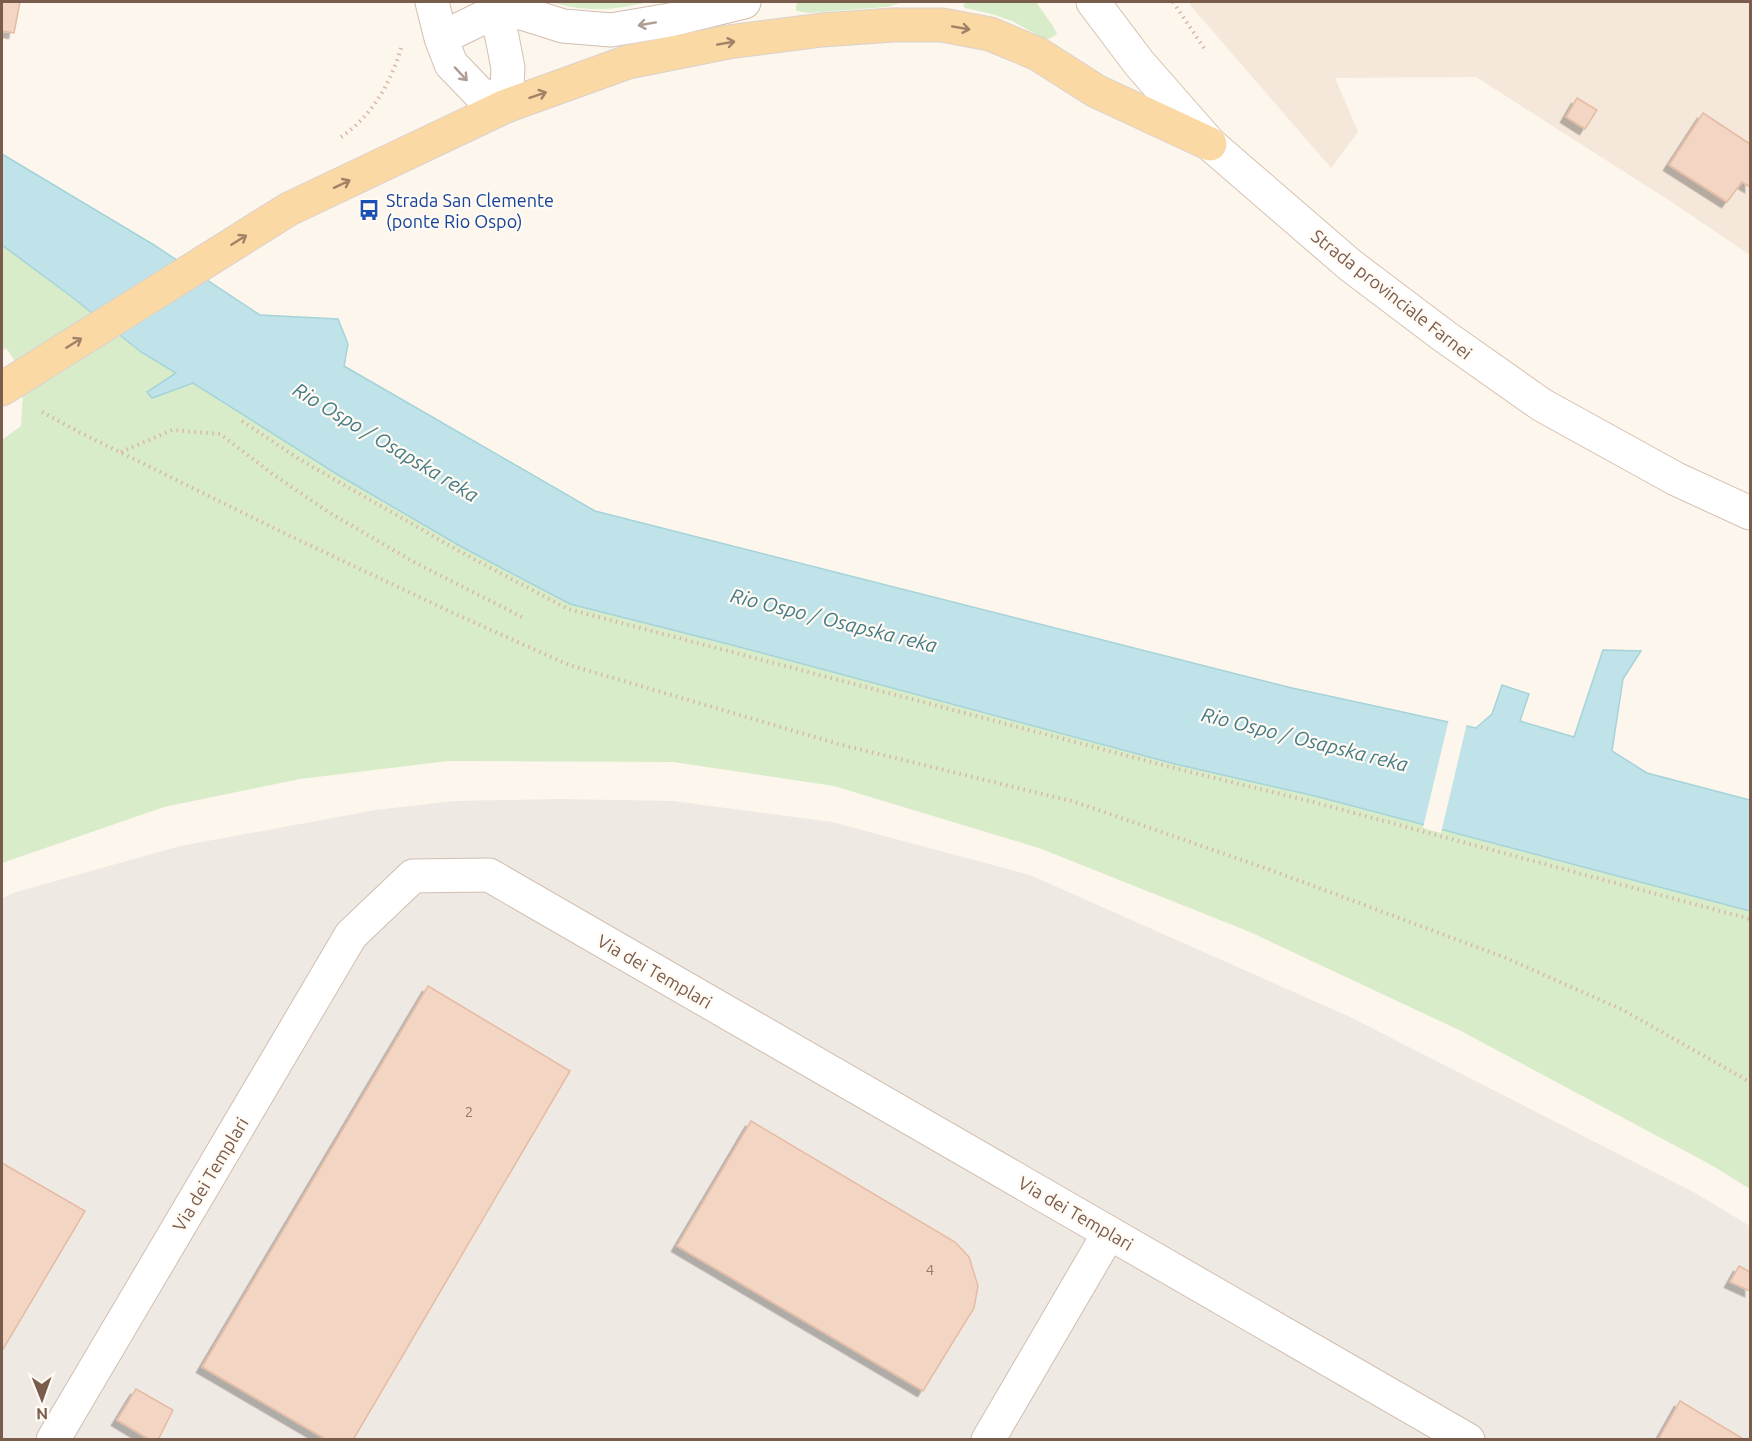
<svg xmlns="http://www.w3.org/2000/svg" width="1752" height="1441" font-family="Ubuntu,sans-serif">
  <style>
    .residential { fill: #f5e8da }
    .industrial { fill: #efe9e4 }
    .green { fill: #d8ecc9 }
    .water { fill: #bfe3e8; stroke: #a5d3da; stroke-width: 1.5 }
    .pier { fill: #fdf6ec }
    .building { fill: #f3d5c3; stroke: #e6bba3; stroke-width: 1.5; filter: url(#shadow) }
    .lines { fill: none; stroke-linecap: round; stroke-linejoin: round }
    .street-casing { stroke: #d1beb0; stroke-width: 35 }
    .secondary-casing { stroke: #d6c0b0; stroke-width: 35 }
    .primary-casing { stroke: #dad1cd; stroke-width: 35 }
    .path { stroke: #d9b8a5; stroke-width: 4; stroke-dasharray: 1.5 4.5; stroke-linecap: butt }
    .street { stroke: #fff; stroke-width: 33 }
    .secondary { stroke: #fff; stroke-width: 33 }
    .primary { stroke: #fbd9a5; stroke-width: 33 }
    .oneway { stroke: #af9d94 }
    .oneway2 { stroke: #a18267 }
    .labels { text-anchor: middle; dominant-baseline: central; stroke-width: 4.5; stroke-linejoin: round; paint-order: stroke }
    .number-label { font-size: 15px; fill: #987a6a }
    .transit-label { font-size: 18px; fill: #164399; stroke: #fffaf3; text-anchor: start }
    .street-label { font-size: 18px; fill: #7a5c4d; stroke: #fffaf3 }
    .water-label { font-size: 20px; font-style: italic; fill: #437c86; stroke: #fffaf3 }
  </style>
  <defs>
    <filter id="shadow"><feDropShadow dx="-5.5" dy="5.5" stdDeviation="0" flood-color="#0004"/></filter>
  </defs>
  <rect width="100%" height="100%" fill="#fdf6ec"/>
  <path class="residential" d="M 1190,2 L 1750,2 L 1750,255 L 1673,203 L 1476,77 L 1335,78 L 1358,132 L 1331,168 L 1190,5 Z"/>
  <path class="industrial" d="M 560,799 L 673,801 L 832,822 L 1030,875 L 1348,1016 L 1697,1194 L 1750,1226 L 1750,1439 L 2,1440 L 2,899 L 13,893 L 180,846 L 376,810 L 454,801 Z"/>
  <path class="green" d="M 551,2 L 647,2 C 612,11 586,12 551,2 Z
    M 797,2 L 904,2 L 886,7 L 809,13 L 797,11 L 796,8 Z
    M 966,2 L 1036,2 L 1053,26 L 1057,34 L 1049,39 L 1043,38 L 1012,21 L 992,14 L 965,8 L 963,5 Z
    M 2,245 L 72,297 L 141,352 L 176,373 L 147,391 L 193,383 L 244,415 L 570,604 L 732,645 L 1175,764 L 1315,796 L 1750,911 L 1750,1189 L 1713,1166 L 1459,1030 L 1250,932 L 1039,848 L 834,786 L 673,762 L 448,761 L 300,779 L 164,807 L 2,863 L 2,440 L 21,426 L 24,374 L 6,348 L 2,351 Z"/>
  <path class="water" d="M 2,154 L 154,245 L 260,315 L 338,319 L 348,344 L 344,366 L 595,511 L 1292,688 L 1476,728 L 1492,714 L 1502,685 L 1529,694 L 1520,721 L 1574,737 L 1603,650 L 1641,651 L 1623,679 L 1612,751 L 1647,773 L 1750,800 L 1750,911 L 1315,796 L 1175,764 L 732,645 L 570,604 L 460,546 L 335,473 L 193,383 L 152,398 L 147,392 L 176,373 L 141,352 L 72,297 L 2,245 Z"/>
  <path class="pier" d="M 1449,719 L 1467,723 L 1441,833 L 1423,828 Z"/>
  <path class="building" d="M 2,2 L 20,2 L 14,33 L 2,31 Z
    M 1577,98 L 1597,110 L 1585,129 L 1566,117 Z
    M 1703,113 L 1750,144 L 1750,187 L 1742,182 L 1727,202 L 1669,165 Z
    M 428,986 L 570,1071 L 353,1440 L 327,1440 L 202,1367 Z
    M 751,1121 L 955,1242 L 969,1257 L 978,1286 L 974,1308 L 923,1391 L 677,1246 Z
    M 2,1163 L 85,1211 L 2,1351 Z
    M 1739,1266 L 1750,1272 L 1750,1291 L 1730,1282 Z
    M 136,1389 L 173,1410 L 158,1440 L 150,1440 L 117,1420 Z
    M 1680,1401 L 1745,1440 L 1658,1440 Z"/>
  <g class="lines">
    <defs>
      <path id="street" d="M 432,2 L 441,38 L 451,64 L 479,93 L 506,106 L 508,68 L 502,37 L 492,2
        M 441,38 L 495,12 L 522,13 L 563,26 L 611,30 L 670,20 L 744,2
        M 53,1440 L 351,935 L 413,876 L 489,875 L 1468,1440
        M 988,1440 L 1109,1233"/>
      <path id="secondary" d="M 1093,2 L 1139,63 L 1210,144 L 1350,265 L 1444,336 L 1542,405 L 1676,479 L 1750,513"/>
      <path id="primary" d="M 2,389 L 289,209 L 506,106 L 628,62 L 728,42 L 822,30 L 893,25 L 942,25 L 990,34 L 1038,54 L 1096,91 L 1210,144"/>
    </defs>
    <use href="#street" class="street-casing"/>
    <use href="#secondary" class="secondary-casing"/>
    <use href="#primary" class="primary-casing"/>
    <path class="path" d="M 1173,2 L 1204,48
      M 341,137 C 371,117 391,83 401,48
      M 42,412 L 81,433 L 286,534 L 451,612 L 569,665 L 842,745 L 1075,802 L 1268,869 L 1506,958 L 1623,1010 L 1750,1082
      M 242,421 L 299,459 L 459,551 L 568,609 L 1174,768 L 1313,802 L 1750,919
      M 121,452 L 172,430 L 220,434 L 274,475 L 330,513 L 412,561 L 524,618"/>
    <use href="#street" class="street"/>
    <use href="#secondary" class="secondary"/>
    <use href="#primary" class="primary"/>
  </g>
  <defs><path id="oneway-shaft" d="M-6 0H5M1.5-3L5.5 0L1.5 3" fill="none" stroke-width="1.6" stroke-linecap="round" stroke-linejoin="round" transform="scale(1.5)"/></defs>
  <g class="oneway">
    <use href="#oneway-shaft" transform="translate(647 24) rotate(170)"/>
    <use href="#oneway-shaft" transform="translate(461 74) rotate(47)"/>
  </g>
  <g class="oneway2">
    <use href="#oneway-shaft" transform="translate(961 28) rotate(10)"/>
    <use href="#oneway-shaft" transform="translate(726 43) rotate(-10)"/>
    <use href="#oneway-shaft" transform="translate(538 95) rotate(-19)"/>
    <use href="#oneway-shaft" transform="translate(342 184) rotate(-25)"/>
    <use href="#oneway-shaft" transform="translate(239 240) rotate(-32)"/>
    <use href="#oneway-shaft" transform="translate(74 343) rotate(-32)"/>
  </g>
  <defs>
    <symbol id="bus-bare" viewBox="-9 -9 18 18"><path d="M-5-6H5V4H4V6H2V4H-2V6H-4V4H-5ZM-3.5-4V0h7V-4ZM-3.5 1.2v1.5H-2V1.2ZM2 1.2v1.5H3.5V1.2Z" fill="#1a4fb4" stroke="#fffaf3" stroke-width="2.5" paint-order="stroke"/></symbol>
  </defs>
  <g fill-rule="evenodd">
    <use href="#bus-bare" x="354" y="195" width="30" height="30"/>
  </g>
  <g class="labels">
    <g class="number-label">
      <text x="469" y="1111">2</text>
      <text x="930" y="1269">4</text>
    </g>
    <g class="transit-label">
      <text x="386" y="200">Strada San Clemente<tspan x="386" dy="21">(ponte Rio Ospo)</tspan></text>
    </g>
    <g class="street-label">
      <text transform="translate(1392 294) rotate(38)">Strada provinciale Farnei</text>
      <text transform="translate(655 971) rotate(30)">Via dei Templari</text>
      <text transform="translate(210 1174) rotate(-59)">Via dei Templari</text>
      <text transform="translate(1076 1213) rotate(30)">Via dei Templari</text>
    </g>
    <g class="water-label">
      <text transform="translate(386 442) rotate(31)">Rio Ospo / Osapska reka</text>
      <text transform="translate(834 620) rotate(14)">Rio Ospo / Osapska reka</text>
      <text transform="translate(1305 739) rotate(14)">Rio Ospo / Osapska reka</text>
    </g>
  </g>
  <rect width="1752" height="1441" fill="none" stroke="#7a5c4d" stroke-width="6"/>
  <g transform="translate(42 1399) rotate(179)" stroke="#fffaf3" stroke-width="4.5" paint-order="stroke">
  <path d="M0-4.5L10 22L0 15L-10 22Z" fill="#7a5c4d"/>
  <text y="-9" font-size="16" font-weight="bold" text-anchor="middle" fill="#7a5c4d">N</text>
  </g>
</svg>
